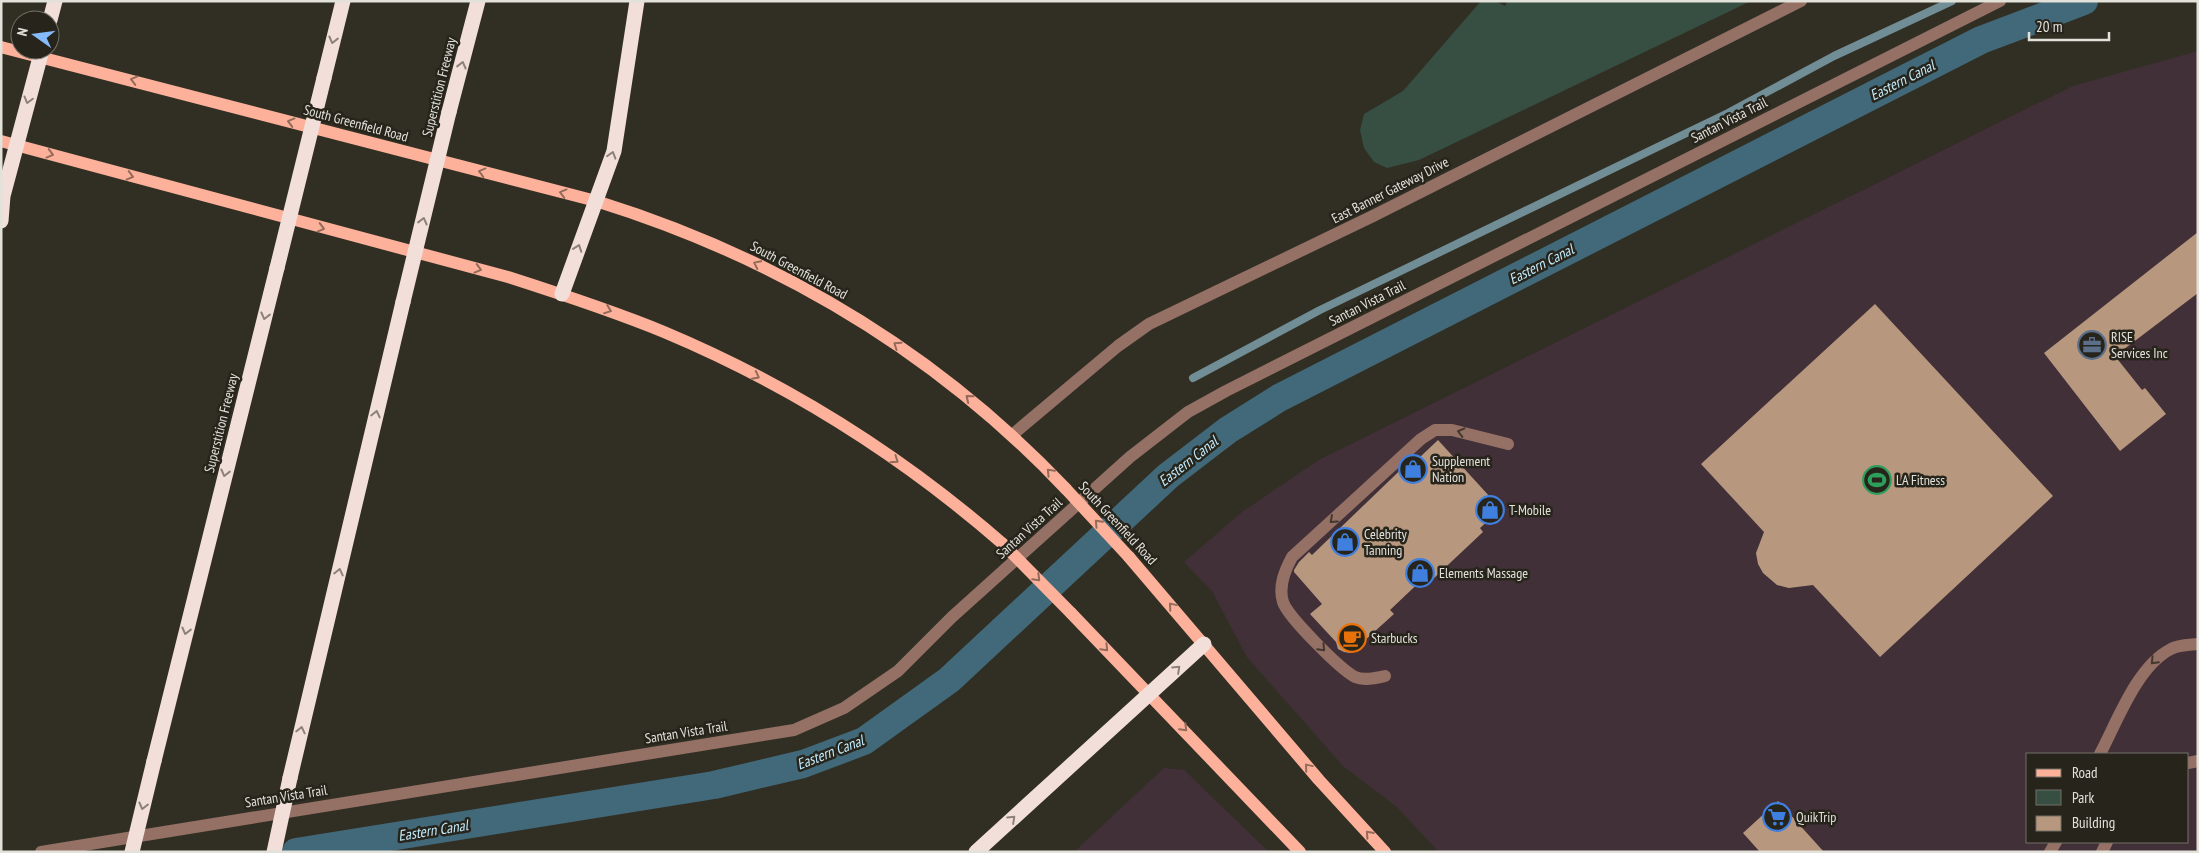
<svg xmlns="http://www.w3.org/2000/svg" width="2199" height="853" font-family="'PT Sans Narrow',sans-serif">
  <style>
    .commercial { fill: #423039; fill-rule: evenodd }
    .green { fill: #374e42 }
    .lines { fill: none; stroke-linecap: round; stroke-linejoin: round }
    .stream { stroke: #718d96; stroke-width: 8 }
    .canal { stroke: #416979; stroke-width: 28 }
    .building { fill: #b7977e }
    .minor { stroke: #957065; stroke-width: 12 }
    .major { stroke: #fdb19a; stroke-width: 12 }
    .highway { stroke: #f2dfda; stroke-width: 15 }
    .major-bridge { stroke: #fdb19a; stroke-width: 12 }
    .highway-bridge { stroke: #f2dfda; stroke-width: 15 }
    .oneway { stroke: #8c827a }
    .oneway2 { stroke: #926b5a }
    .oneway3 { stroke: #42382e }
    .labels { text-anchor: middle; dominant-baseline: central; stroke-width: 5; stroke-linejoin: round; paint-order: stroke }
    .street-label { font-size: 14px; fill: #e2e1da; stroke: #27251b }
    .poi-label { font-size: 14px; fill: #e2e1da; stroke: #27251b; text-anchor: start }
    .water-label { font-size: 15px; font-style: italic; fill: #c2ebfd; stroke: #27251b }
  </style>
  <rect width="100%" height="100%" fill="#312f24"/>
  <path class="commercial" d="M 2198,51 L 2198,852 L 1439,852 L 1397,807 L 1343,766 L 1247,657 L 1212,591 L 1184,562 L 1242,512 L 1319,460 L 2073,86 ZM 2028,754 L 2188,754 L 2188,842 L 2028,842 Z
    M 1164,768 L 1184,770 L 1269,852 L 1074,852 Z"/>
  <path class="green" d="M 1481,1 L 1495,1 L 1505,6 L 1508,1 L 1751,1 L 1419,160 L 1387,168 L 1374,162 L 1364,148 L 1360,130 L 1364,114 L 1403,91 Z"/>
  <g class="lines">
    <path class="stream" d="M 1193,378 L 1320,310 L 1728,113 L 1834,56 L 1952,1"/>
    <path class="canal" d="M 296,852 L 714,785 L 803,764 L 864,741 L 949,680 L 1168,476 L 1228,430 L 1279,398 L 1981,40 L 2084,1"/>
  </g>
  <path class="building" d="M 2198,232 L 2198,293 L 2115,356 L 2142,390 L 2145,388 L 2166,414 L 2120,451 L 2044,353 Z
    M 1875,304 L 2053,496 L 1880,657 L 1813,585 L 1789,588 L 1777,585 L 1763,573 L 1758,564 L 1756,553 L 1764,532 L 1701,464 Z
    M 1438,440 L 1501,509 L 1480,528 L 1483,532 L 1433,579 L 1428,574 L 1390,610 L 1394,614 L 1363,642 L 1360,649 L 1350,653 L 1344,652 L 1338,649 L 1336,642 L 1310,614 L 1322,604 L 1294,572 L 1294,570 L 1299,562 L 1309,552 L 1312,555 L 1416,455 L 1419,458 Z
    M 1778,801 L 1824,852 L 1760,852 L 1743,833 Z"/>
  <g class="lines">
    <path class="minor" d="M 1012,435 L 1118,346 L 1149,324 L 1373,216 L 1801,1
      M 1385,676 C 1376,678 1364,681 1355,677 C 1340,669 1288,617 1283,602 C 1278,586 1285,570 1292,557 L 1421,439 L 1435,430 L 1452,430 L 1508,444
      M 2100,754 C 2117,722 2137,666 2171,649 C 2178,645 2189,645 2198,644
      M 2188,763 L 2198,761
      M 41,852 L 794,730 L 844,708 L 898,671 L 952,617 L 1130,457 L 1188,412 L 1226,391 L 2000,1
      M 2050,852 L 2056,842
      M 2102,852 L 2107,842"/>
    <path class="major" d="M 1,47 L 596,201 C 776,257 936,352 1066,489
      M 1,141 L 508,277 C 561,294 613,311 664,332 C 788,384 902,456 1003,544
      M 1129,557 L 1319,780 L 1385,852
      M 1071,613 L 1300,852"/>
    <path class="highway" d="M 50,20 L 55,1
      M 324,78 L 343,1
      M 449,112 L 478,1
      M 1,221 L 3,196 L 42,50
      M 562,294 L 614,151 L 637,1
      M 154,761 L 277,268
      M 290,778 L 403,302
      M 976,852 L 1204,644"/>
    <path class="major-bridge" d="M 1066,489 L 1129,557
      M 1003,544 L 1071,613"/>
    <path class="highway-bridge" d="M 277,268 L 324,78
      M 403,302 L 449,112
      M 132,852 L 154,761
      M 274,852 L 290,778"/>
  </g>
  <defs><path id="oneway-chevron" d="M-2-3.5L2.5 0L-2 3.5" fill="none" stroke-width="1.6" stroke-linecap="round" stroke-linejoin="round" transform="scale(1.25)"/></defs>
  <g class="oneway">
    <use href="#oneway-chevron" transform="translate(333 40) rotate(104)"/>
    <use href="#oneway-chevron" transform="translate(462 65) rotate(-76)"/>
    <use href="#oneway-chevron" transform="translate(28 100) rotate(105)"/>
    <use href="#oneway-chevron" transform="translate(612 155) rotate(-73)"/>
    <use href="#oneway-chevron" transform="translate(423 221) rotate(-76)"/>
    <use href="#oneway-chevron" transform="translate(578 248) rotate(-70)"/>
    <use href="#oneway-chevron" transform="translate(265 316) rotate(104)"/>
    <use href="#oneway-chevron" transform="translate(376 414) rotate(-77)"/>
    <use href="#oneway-chevron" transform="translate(225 473) rotate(104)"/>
    <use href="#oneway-chevron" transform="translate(339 572) rotate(-77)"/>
    <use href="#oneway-chevron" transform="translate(186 631) rotate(104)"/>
    <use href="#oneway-chevron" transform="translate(1177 669) rotate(-43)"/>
    <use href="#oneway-chevron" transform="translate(301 730) rotate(-77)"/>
    <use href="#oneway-chevron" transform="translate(143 806) rotate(104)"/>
    <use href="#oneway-chevron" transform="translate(1012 819) rotate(-43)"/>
  </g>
  <g class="oneway2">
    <use href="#oneway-chevron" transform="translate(134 80) rotate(-165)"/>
    <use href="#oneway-chevron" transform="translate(291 122) rotate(-165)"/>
    <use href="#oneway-chevron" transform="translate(50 154) rotate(15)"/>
    <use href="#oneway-chevron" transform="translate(482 172) rotate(-165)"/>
    <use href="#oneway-chevron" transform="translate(130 176) rotate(15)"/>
    <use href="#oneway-chevron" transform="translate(563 193) rotate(-165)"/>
    <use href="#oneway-chevron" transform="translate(321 228) rotate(15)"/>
    <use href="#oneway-chevron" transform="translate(757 264) rotate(-154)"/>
    <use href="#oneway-chevron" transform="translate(478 269) rotate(15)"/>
    <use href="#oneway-chevron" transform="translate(608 310) rotate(21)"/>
    <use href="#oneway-chevron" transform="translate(897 345) rotate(-145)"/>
    <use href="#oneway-chevron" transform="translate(756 376) rotate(27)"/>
    <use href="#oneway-chevron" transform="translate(969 398) rotate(-141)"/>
    <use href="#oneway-chevron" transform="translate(895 460) rotate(35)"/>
    <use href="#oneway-chevron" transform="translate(1050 472) rotate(-134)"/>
    <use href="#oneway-chevron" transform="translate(1098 523) rotate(-133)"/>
    <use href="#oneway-chevron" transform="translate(1037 578) rotate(45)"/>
    <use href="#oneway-chevron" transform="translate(1172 606) rotate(-130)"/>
    <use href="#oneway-chevron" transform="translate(1105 648) rotate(46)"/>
    <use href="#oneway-chevron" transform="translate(1184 728) rotate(45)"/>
    <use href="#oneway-chevron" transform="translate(1308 767) rotate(-130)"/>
    <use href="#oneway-chevron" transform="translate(1369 834) rotate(-132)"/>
  </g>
  <g class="oneway3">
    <use href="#oneway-chevron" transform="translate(1461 432) rotate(-166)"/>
    <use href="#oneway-chevron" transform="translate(1333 520) rotate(138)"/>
    <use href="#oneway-chevron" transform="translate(1322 648) rotate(46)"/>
    <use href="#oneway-chevron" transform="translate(2154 661) rotate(134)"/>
  </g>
  <defs>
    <symbol id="office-ring" viewBox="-11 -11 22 22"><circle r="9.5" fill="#27251b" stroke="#5c6f8a" stroke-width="1.5"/><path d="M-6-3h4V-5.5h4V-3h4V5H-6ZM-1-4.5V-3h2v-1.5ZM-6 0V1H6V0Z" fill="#5c6f8a"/></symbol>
    <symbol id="shop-ring" viewBox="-11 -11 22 22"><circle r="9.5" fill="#27251b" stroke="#3f7fe0" stroke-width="1.5"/><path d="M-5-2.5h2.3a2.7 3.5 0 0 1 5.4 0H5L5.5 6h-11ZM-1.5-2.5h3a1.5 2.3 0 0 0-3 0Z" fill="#3f7fe0"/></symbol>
    <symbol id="stadium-ring" viewBox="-11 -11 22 22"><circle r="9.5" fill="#27251b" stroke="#2e9e5b" stroke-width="1.5"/><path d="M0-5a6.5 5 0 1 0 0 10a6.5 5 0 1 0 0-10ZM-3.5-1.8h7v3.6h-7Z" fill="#2e9e5b"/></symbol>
    <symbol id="cafe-ring" viewBox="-11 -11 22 22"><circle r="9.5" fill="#27251b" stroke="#e8710a" stroke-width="1.5"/><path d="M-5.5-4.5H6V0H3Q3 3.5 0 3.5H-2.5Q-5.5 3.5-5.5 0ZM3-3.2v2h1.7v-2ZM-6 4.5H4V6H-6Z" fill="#e8710a"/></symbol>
    <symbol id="supermarket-ring" viewBox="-11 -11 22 22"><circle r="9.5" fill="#27251b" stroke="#3f7fe0" stroke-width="1.5"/><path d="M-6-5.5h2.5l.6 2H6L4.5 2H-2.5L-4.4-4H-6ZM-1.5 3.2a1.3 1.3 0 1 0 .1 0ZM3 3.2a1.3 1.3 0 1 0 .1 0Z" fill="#3f7fe0"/></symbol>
  </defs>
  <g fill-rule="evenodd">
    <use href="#office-ring" x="2076" y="329" width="32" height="32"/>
    <use href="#shop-ring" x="1397" y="453" width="32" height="32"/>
    <use href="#stadium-ring" x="1861" y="464" width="32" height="32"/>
    <use href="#shop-ring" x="1474" y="494" width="32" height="32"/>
    <use href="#shop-ring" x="1329" y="526" width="32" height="32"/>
    <use href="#shop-ring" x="1404" y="557" width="32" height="32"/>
    <use href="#cafe-ring" x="1336" y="622" width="32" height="32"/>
    <use href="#supermarket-ring" x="1761" y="801" width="32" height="32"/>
  </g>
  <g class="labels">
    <g class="street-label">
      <text transform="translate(439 87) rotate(-76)">Superstition Freeway</text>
      <text transform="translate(1729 120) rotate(-27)">Santan Vista Trail</text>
      <text transform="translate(356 123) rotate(15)">South Greenfield Road</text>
      <text transform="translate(1390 190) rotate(-27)">East Banner Gateway Drive</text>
      <text transform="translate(799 270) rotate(28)">South Greenfield Road</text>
      <text transform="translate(1367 303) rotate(-27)">Santan Vista Trail</text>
      <text transform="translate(221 423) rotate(-76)">Superstition Freeway</text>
      <text transform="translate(1118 523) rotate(47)">South Greenfield Road</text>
      <text transform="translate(1029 528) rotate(-42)">Santan Vista Trail</text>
      <text transform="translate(686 732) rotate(-9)">Santan Vista Trail</text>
      <text transform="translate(286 796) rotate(-9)">Santan Vista Trail</text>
    </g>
    <g class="poi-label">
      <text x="2111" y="337">RISE<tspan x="2111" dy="16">Services Inc</tspan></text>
      <text x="1432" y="461">Supplement<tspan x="1432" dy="16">Nation</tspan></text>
      <text x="1896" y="480">LA Fitness</text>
      <text x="1509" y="510">T-Mobile</text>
      <text x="1364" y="534">Celebrity<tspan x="1364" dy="16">Tanning</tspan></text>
      <text x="1439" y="573">Elements Massage</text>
      <text x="1371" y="638">Starbucks</text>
      <text x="1796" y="817">QuikTrip</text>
    </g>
    <g class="water-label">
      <text transform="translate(1902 80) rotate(-27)">Eastern Canal</text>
      <text transform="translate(1541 264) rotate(-27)">Eastern Canal</text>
      <text transform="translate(1188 461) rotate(-38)">Eastern Canal</text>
      <text transform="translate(830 752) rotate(-21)">Eastern Canal</text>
      <text transform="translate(433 830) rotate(-9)">Eastern Canal</text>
    </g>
  </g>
  <rect width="2199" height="853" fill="none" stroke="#e2e1da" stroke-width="5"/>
  <rect x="2026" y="753" width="162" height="90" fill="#27251b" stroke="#727067"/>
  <rect x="2036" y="769" width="25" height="8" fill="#fdb19a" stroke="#727067"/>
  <text x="2072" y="778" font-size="15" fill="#e2e1da">Road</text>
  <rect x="2036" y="790" width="25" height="15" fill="#374e42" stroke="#727067"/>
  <text x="2072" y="803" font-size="15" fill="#e2e1da">Park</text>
  <rect x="2036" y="816" width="25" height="15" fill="#b7977e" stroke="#727067"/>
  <text x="2072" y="828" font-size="15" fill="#e2e1da">Building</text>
  <g transform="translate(35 35) rotate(284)"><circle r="24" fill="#27251b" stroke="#727067"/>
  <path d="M0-4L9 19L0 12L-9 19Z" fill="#85bbfb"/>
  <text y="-8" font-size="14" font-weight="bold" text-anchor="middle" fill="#e2e1da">N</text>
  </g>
  <path d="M2029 32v8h80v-8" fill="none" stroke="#e2e1da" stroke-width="2.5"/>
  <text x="2036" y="32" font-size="15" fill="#e2e1da" stroke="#27251b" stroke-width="4" paint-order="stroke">20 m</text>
</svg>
